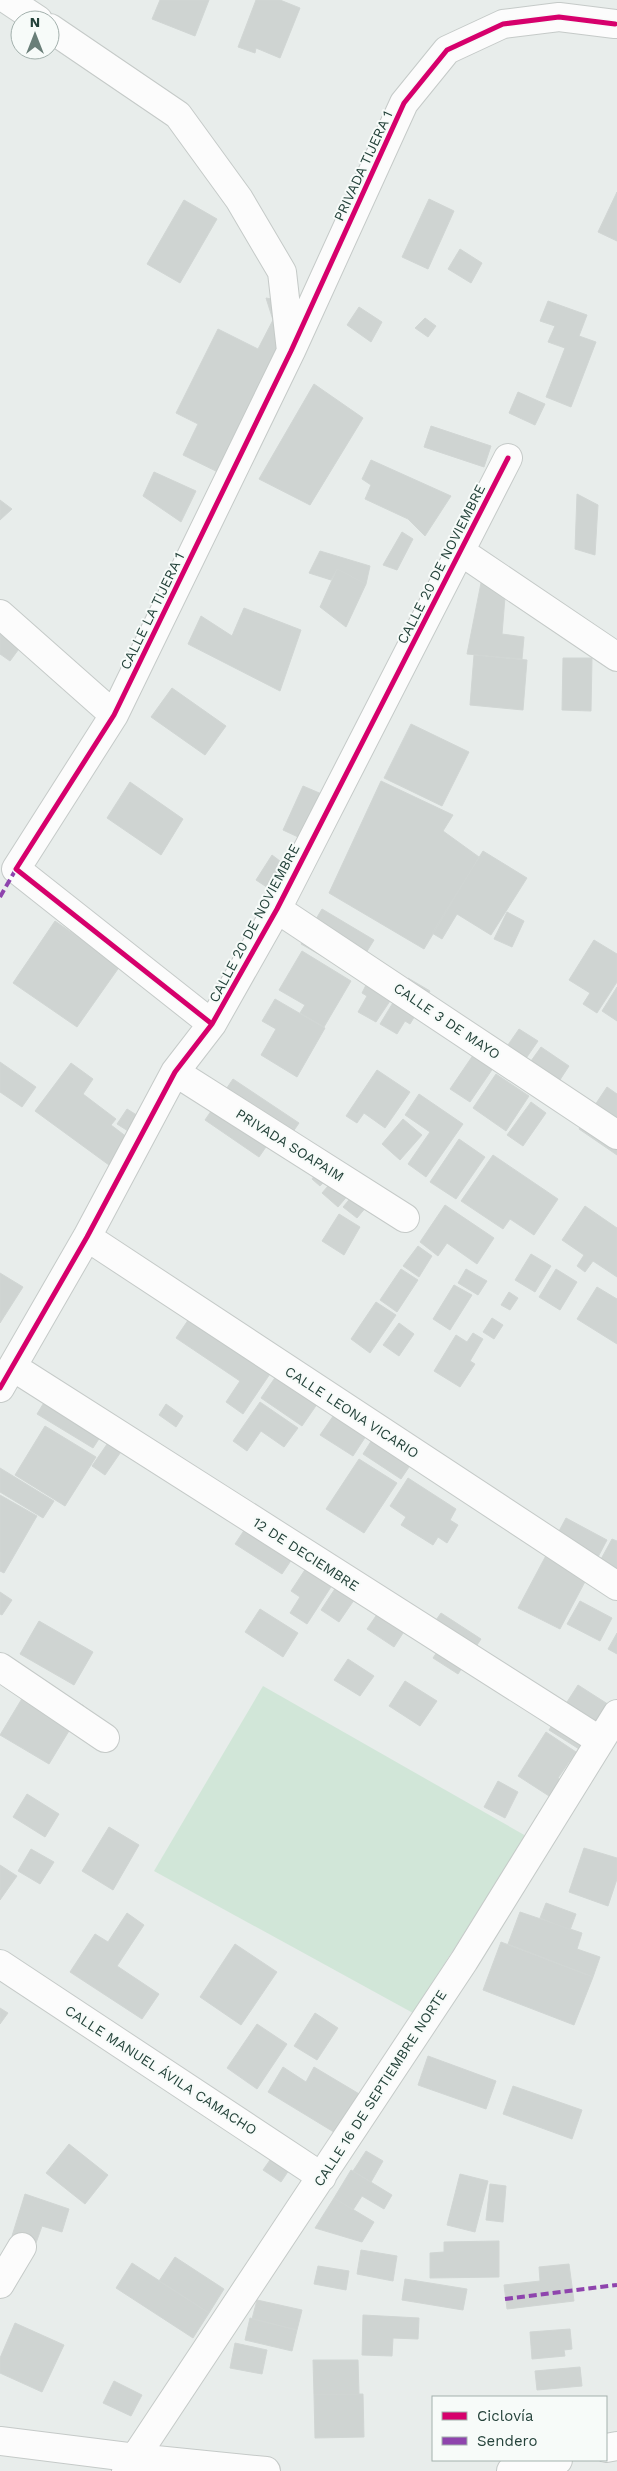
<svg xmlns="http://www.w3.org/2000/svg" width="617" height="2471" font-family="'Work Sans',sans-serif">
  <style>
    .green { fill: #d1e6d8 }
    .building { fill: #cfd4d2; stroke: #d1d6d4 }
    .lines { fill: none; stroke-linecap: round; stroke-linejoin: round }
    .minor-casing { stroke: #c5cac8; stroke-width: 30 }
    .minor { stroke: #fcfcfc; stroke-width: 28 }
    .quiet { stroke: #8e44ad; stroke-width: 4; stroke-dasharray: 8 4; stroke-linecap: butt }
    .cycleway-casing { stroke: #f7fbf9; stroke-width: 8 }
    .cycleway { stroke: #d6006c; stroke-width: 5 }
    .labels { text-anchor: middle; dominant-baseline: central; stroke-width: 4; stroke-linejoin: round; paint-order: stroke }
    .street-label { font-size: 14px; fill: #24423a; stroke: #f7fbf9 }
  </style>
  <rect width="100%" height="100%" fill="#e8edeb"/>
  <path class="green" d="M 263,1686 L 526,1836 L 413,2013 L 154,1871 Z"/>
  <path class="building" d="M 160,0 L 209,0 L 195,36 L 152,19 Z
    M 256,0 L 280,0 L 300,8 L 280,58 L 256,48 L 255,53 L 238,47 Z
    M 617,192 L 617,241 L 598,232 Z
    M 429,199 L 454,211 L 428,269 L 402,257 Z
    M 184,200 L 217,219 L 180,283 L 147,264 Z
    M 460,249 L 482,263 L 471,283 L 448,269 Z
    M 266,298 L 310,306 L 224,475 L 183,455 L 198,424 L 176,413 L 218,329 L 258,349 L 273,320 Z
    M 548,301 L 587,315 L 579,336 L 596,342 L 571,407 L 546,397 L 565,348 L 548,342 L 555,326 L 540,321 Z
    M 359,307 L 382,322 L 371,342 L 347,325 Z
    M 425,318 L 436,326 L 428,337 L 415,328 Z
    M 314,384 L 363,418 L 310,505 L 259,479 Z
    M 518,392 L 545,404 L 535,425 L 509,413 Z
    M 431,426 L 491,446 L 484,467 L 424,447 Z
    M 371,460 L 451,496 L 425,536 L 408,519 L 365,499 L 371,485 L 362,479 Z
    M 154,472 L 196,491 L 181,522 L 143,496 Z
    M 577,494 L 598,505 L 595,555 L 575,549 Z
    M 0,500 L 12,509 L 0,520 Z
    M 402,532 L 413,539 L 397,570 L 383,565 Z
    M 320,551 L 370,566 L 366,584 L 337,569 L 331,580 L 309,573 Z
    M 337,569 L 366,584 L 346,627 L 320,607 Z
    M 481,583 L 506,585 L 502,634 L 524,637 L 522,659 L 467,654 Z
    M 244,608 L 301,630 L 280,691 L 188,644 L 201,616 L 232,636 Z
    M 0,631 L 24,642 L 10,661 L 0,654 Z
    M 474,655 L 527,660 L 523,710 L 470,705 Z
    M 563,658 L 592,658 L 591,711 L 562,710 Z
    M 172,688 L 226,726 L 205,755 L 151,717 Z
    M 411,724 L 469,752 L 442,806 L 384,778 Z
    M 381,781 L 453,815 L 443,831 L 479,857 L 424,949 L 329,893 Z
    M 130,782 L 183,819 L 161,855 L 107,818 Z
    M 303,786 L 331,798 L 311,843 L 283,830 Z
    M 483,851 L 527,878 L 491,935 L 457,914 L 442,939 L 432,933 Z
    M 272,855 L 305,880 L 291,903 L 256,880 Z
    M 322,909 L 374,940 L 353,974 L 301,944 Z
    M 507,912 L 524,921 L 512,947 L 494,939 Z
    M 55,921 L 120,966 L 77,1027 L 13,983 Z
    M 594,940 L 617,954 L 617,982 L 597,1013 L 583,1004 L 590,993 L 569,980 Z
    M 302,951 L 351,981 L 324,1027 L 300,1013 L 305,1005 L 279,990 Z
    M 408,978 L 430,991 L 410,1024 L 405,1021 L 397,1034 L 380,1024 Z
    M 367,983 L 392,998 L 376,1022 L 358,1012 L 367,996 L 362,993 Z
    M 617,987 L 617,1021 L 602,1011 Z
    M 275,999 L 325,1028 L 297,1077 L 261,1055 L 276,1029 L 262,1021 Z
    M 519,1029 L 538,1041 L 520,1067 L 501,1055 Z
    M 480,1045 L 500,1058 L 470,1102 L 450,1089 Z
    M 541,1047 L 569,1066 L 556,1086 L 521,1075 Z
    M 0,1062 L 36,1087 L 22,1107 L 0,1092 Z
    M 71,1063 L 93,1079 L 83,1094 L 116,1119 L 111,1125 L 144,1150 L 124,1176 L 35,1111 Z
    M 377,1070 L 410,1092 L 385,1128 L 364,1113 L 357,1123 L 346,1116 Z
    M 496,1074 L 529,1096 L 506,1131 L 473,1108 Z
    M 233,1079 L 299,1123 L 288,1139 L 277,1131 L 259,1157 L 205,1120 Z
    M 607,1087 L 617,1094 L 617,1155 L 579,1129 Z
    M 419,1094 L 463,1124 L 426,1177 L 408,1164 L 430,1132 L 405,1115 Z
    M 531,1102 L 546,1113 L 523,1146 L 507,1135 Z
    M 127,1109 L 156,1127 L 147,1143 L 117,1124 Z
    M 403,1119 L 422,1135 L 400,1160 L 382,1144 Z
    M 459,1139 L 485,1157 L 456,1199 L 430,1182 Z
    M 493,1155 L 558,1199 L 534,1235 L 510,1219 L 503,1229 L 461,1201 Z
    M 320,1169 L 329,1177 L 320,1186 L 312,1179 Z
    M 334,1179 L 361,1180 L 338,1207 L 322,1193 Z
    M 353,1195 L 367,1206 L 357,1218 L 343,1207 Z
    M 445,1205 L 494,1238 L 477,1264 L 447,1243 L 438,1256 L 420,1242 Z
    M 585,1206 L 617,1228 L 617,1277 L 593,1261 L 585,1272 L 577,1266 L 584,1255 L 562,1240 Z
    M 339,1214 L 360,1227 L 344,1255 L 322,1241 Z
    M 418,1246 L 432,1256 L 419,1277 L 403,1266 Z
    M 531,1254 L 551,1266 L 535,1292 L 515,1280 Z
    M 401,1269 L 418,1280 L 397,1312 L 380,1300 Z
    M 466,1269 L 487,1281 L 478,1295 L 458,1283 Z
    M 556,1269 L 577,1282 L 560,1310 L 539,1297 Z
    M 0,1273 L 23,1287 L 0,1323 Z
    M 454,1285 L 472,1295 L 450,1330 L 433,1319 Z
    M 597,1287 L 617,1299 L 617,1344 L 577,1319 Z
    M 509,1292 L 518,1298 L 510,1310 L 501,1305 Z
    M 376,1302 L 396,1315 L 370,1353 L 351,1339 Z
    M 197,1307 L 278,1362 L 243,1414 L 226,1402 L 240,1381 L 176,1338 Z
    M 492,1318 L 503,1325 L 494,1339 L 483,1332 Z
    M 399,1323 L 414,1334 L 399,1356 L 383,1345 Z
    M 473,1333 L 483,1339 L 470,1361 L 475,1364 L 460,1387 L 434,1371 L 456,1335 L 467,1342 Z
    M 281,1369 L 322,1397 L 302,1426 L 261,1398 Z
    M 48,1396 L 104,1431 L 93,1448 L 37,1414 Z
    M 260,1402 L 298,1428 L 284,1447 L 261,1431 L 247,1451 L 233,1441 Z
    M 166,1404 L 183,1416 L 176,1427 L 159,1415 Z
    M 336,1412 L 368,1433 L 353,1456 L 320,1435 Z
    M 45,1426 L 96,1457 L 65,1506 L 15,1475 Z
    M 380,1427 L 419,1452 L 401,1479 L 363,1454 Z
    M 114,1434 L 127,1443 L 105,1475 L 92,1466 Z
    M 359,1459 L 397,1483 L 364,1533 L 326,1509 Z
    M 0,1468 L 54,1501 L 43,1518 L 0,1492 Z
    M 408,1478 L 456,1509 L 450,1520 L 458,1525 L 447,1543 L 438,1537 L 433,1545 L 401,1525 L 406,1517 L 390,1506 Z
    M 0,1495 L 37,1516 L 4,1573 L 0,1571 Z
    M 257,1511 L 294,1556 L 282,1574 L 235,1544 Z
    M 566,1518 L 607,1540 L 560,1629 L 518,1608 Z
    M 612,1539 L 617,1541 L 617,1596 L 589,1581 Z
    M 314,1556 L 340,1573 L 307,1624 L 290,1613 L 300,1597 L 291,1591 Z
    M 344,1575 L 363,1587 L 339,1622 L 321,1610 Z
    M 0,1592 L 12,1600 L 2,1615 L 0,1614 Z
    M 580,1601 L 612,1618 L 600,1641 L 567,1624 Z
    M 260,1609 L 298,1633 L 283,1657 L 245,1632 Z
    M 380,1610 L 414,1616 L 394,1647 L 367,1629 Z
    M 441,1613 L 481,1639 L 458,1674 L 433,1658 L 443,1643 L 427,1633 Z
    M 39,1621 L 93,1652 L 74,1685 L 20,1654 Z
    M 617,1633 L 617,1654 L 608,1649 Z
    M 348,1659 L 374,1676 L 360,1696 L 334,1680 Z
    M 35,1677 L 84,1706 L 49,1764 L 0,1735 Z
    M 405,1681 L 437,1701 L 420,1726 L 389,1706 Z
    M 578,1685 L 617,1710 L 598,1761 L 549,1730 Z
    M 546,1732 L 576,1752 L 558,1778 L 574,1789 L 563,1805 L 518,1776 Z
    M 498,1781 L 518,1792 L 505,1818 L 484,1807 Z
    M 27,1794 L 59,1814 L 45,1837 L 13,1817 Z
    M 109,1827 L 139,1845 L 113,1890 L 82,1871 Z
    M 584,1848 L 617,1858 L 617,1879 L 608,1906 L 569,1892 Z
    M 31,1849 L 54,1862 L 40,1884 L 18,1871 Z
    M 0,1865 L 17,1876 L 0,1900 Z
    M 546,1903 L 576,1914 L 570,1930 L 540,1918 Z
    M 520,1912 L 582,1933 L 577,1949 L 600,1957 L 593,1977 L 508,1944 Z
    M 127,1913 L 144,1925 L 117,1966 L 159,1994 L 142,2019 L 70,1972 L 95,1934 L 108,1942 Z
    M 501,1942 L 593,1977 L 574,2025 L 483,1990 Z
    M 235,1944 L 277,1972 L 241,2025 L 200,1997 Z
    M 0,2008 L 8,2013 L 0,2024 Z
    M 315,2013 L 338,2028 L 317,2060 L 294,2046 Z
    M 257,2024 L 287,2044 L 257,2089 L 227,2068 Z
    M 428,2056 L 496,2081 L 486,2109 L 418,2085 Z
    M 283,2067 L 306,2082 L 314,2067 L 366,2098 L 342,2137 L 268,2092 Z
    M 513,2086 L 582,2110 L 572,2139 L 503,2114 Z
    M 69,2144 L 108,2175 L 85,2204 L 46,2173 Z
    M 277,2150 L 295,2161 L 281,2182 L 263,2170 Z
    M 366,2151 L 383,2161 L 371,2182 L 353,2171 Z
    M 351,2170 L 392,2195 L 384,2209 L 362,2196 L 353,2210 L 334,2198 Z
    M 460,2174 L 488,2181 L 475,2232 L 447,2225 Z
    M 490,2184 L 506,2186 L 503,2222 L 486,2220 Z
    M 25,2194 L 69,2209 L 62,2232 L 42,2226 L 36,2243 L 12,2236 Z
    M 334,2198 L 374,2222 L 362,2242 L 315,2228 Z
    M 499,2241 L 499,2277 L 430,2278 L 430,2253 L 444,2252 L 444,2242 Z
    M 361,2250 L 397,2256 L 393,2281 L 357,2274 Z
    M 175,2257 L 224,2289 L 209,2313 L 159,2281 Z
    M 132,2263 L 209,2313 L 193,2338 L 116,2288 Z
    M 569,2264 L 574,2301 L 507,2309 L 504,2285 L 540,2281 L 539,2267 Z
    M 318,2266 L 349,2271 L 346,2290 L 314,2284 Z
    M 405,2279 L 467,2289 L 463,2310 L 402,2300 Z
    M 257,2300 L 302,2310 L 297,2330 L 252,2319 Z
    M 363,2315 L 419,2318 L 418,2339 L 393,2338 L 392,2356 L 362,2355 Z
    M 250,2318 L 297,2330 L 292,2351 L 245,2340 Z
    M 15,2323 L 64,2345 L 42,2392 L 0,2373 L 0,2358 Z
    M 570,2329 L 572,2349 L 564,2350 L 565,2356 L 532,2359 L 530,2332 Z
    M 235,2343 L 267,2350 L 262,2374 L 230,2368 Z
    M 313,2360 L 358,2360 L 359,2394 L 314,2395 Z
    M 580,2367 L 582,2386 L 537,2390 L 535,2371 Z
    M 114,2381 L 142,2395 L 131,2416 L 103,2403 Z
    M 359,2394 L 363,2394 L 364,2437 L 315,2438 L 314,2395 Z"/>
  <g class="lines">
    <defs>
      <path id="minor" d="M 8,0 L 38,20
        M 50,28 L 178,115 L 239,199 L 282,272 L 291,351
        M 460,551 L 617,657
        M 0,614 L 114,715
        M 277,909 L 617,1135
        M 212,1024 L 16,869 L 114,715 L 291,351 L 404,103 L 447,50 L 503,24 L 559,17 L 615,24
        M 175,1072 L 405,1218
        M 87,1237 L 617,1586
        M 13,1367 L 599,1740
        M 0,1388 L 87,1237 L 175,1072 L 212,1024 L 277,909 L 508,458
        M 0,1667 L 105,1738
        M 0,1964 L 322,2177
        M 0,2284 L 22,2247
        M 0,2441 L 136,2458 L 266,2471
        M 606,2448 L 617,2446
        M 126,2471 L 464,1961 L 617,1714
        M 511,2471 L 558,2460"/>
    </defs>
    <use href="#minor" class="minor-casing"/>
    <use href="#minor" class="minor"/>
    <path class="quiet" d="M 0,897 L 16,869
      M 505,2299 L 617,2285"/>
    <defs>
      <path id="cycleway" d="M 212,1024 L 16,869 L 114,715 L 291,351 L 404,103 L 447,50 L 503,24 L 559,17 L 615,24
        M 0,1388 L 87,1237 L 175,1072 L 212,1024 L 277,909 L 508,458"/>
    </defs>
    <use href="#cycleway" class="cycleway-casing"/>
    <use href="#cycleway" class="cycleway"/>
  </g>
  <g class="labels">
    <g class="street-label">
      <text transform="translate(363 166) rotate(-65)">PRIVADA TIJERA 1</text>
      <text transform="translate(441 564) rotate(-63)">CALLE 20 DE NOVIEMBRE</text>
      <text transform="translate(152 611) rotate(-64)">CALLE LA TIJERA 1</text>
      <text transform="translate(254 923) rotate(-62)">CALLE 20 DE NOVIEMBRE</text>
      <text transform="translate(447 1021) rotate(34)">CALLE 3 DE MAYO</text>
      <text transform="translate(290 1145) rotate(32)">PRIVADA SOAPAIM</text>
      <text transform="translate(352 1412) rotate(33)">CALLE LEONA VICARIO</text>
      <text transform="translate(306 1554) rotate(33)">12 DE DECIEMBRE</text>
      <text transform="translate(161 2070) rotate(33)">CALLE MANUEL ÁVILA CAMACHO</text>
      <text transform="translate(380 2088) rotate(-57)">CALLE 16 DE SEPTIEMBRE NORTE</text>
    </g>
  </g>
  <rect x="432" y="2396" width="175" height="65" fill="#f7fbf9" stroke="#a3b1ad"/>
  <rect x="442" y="2412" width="25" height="8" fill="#d6006c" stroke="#a3b1ad"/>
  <text x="477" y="2421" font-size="15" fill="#24423a">Ciclovía</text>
  <rect x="442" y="2437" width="25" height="8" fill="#8e44ad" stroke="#a3b1ad"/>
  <text x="477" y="2446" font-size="15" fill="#24423a">Sendero</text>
  <g transform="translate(35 35)"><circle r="24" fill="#f7fbf9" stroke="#a3b1ad"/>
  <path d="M0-4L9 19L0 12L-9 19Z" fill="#697e78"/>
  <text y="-8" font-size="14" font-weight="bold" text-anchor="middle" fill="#24423a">N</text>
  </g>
</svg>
